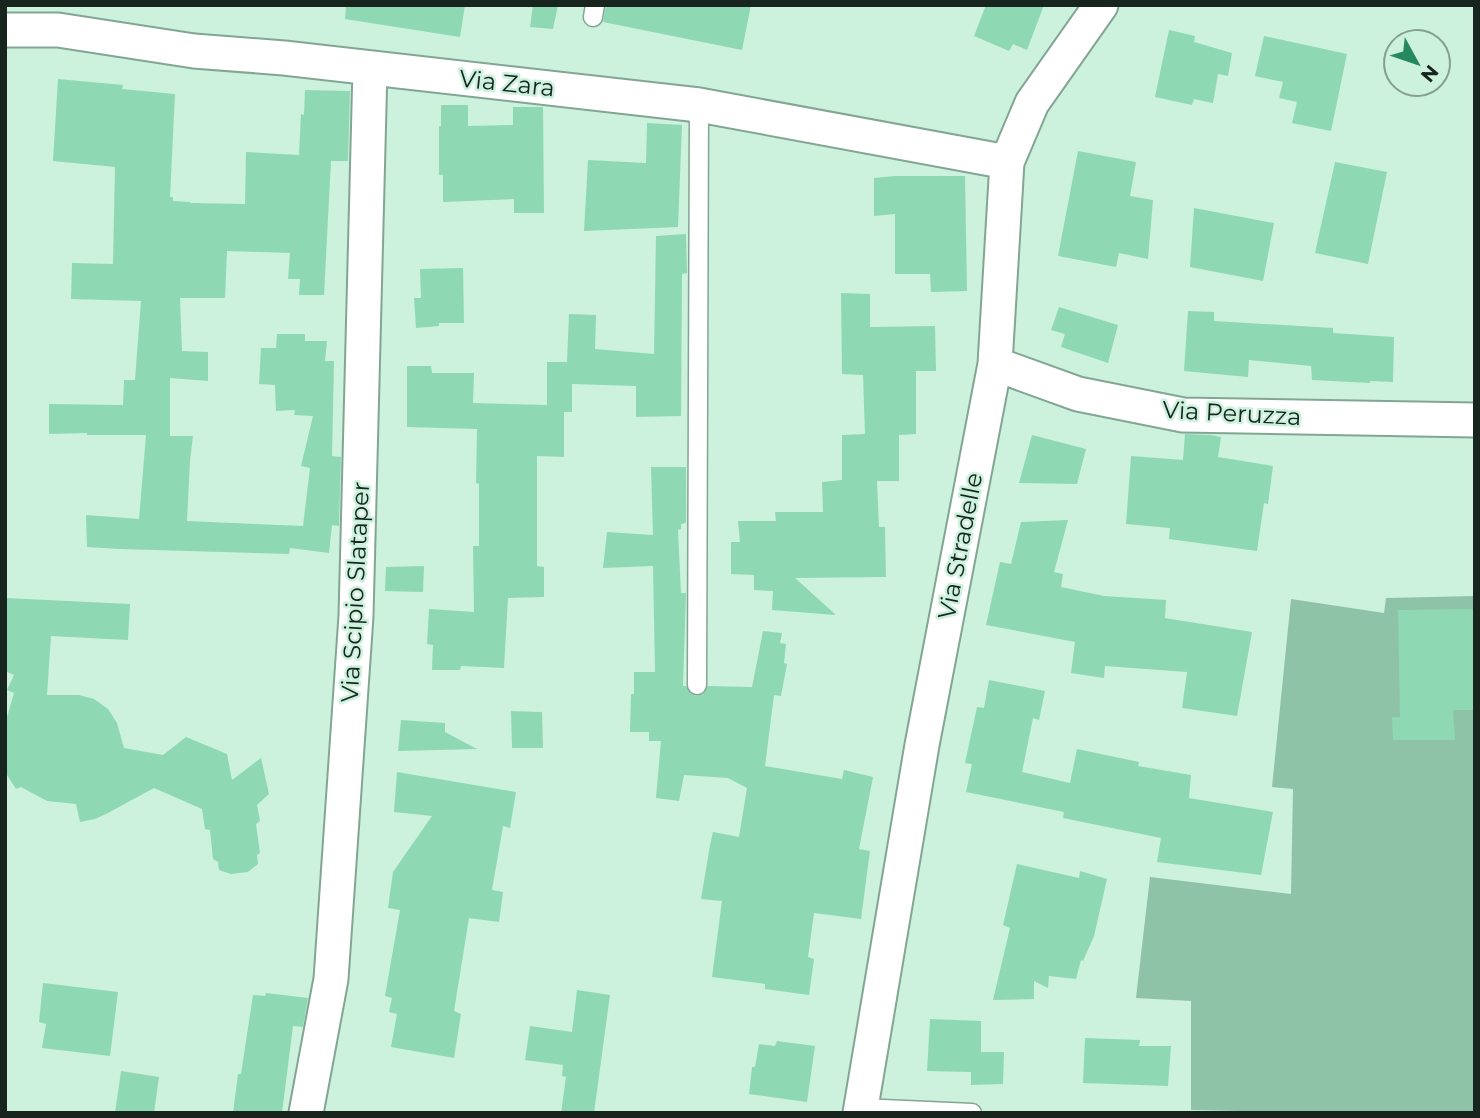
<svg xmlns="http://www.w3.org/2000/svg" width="1480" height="1118" font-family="Montserrat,sans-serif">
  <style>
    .green { fill: #8fc3a8 }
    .building { fill: #8ed9b4 }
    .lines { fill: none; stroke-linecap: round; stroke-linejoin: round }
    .lane-casing { stroke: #83a694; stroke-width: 21 }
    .street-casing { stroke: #83a694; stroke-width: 37 }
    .lane { stroke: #fff; stroke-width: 18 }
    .street { stroke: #fff; stroke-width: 33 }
    .labels { text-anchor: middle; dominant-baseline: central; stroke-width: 5; stroke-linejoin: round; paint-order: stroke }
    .street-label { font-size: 24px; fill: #17251e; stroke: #ccf1dd }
  </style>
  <rect width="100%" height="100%" fill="#ccf1dd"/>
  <path class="green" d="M 1475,596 L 1475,1113 L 1340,1113 L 1191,1110 L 1191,1001 L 1136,998 L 1150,877 L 1291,894 L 1293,789 L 1272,787 L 1291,599 L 1384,613 L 1386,598 Z"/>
  <path class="building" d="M 346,5 L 465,5 L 460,37 L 345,19 Z
    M 533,5 L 558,5 L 553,29 L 530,27 Z
    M 606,5 L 751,5 L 742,50 L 603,22 Z
    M 986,5 L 1044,5 L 1027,50 L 1013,44 L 1009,51 L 974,36 Z
    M 1169,30 L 1195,36 L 1194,42 L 1232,53 L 1228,76 L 1218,74 L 1213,103 L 1194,99 L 1192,105 L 1155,97 Z
    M 1264,36 L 1347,54 L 1331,131 L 1292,123 L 1297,102 L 1279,98 L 1283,82 L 1255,76 Z
    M 58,79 L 123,85 L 122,89 L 175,94 L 170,197 L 173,197 L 173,201 L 190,202 L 190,203 L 245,204 L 246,152 L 299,155 L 301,114 L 304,115 L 305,90 L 350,91 L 348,161 L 331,161 L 324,295 L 299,295 L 300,279 L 288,279 L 290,253 L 227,251 L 225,298 L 180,298 L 182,351 L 208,352 L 208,381 L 170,378 L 170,436 L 193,436 L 190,461 L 187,521 L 303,526 L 310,468 L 301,466 L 313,416 L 294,415 L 295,410 L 276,411 L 275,385 L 259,384 L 261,348 L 276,348 L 277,334 L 305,334 L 305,341 L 327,341 L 325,361 L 334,361 L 332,456 L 341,457 L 339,526 L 332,525 L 329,553 L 290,548 L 289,554 L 120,549 L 87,547 L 86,515 L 139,519 L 146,435 L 87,435 L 87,433 L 49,434 L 49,404 L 123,405 L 124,380 L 135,380 L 141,301 L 71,299 L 72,263 L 113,264 L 115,167 L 53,161 Z
    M 441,105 L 468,105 L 468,126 L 513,125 L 513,107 L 543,107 L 544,213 L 514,213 L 514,199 L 443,202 L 443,175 L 439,175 L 439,126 L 441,126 Z
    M 647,123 L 682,125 L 678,227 L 584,231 L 588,160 L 646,163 Z
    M 1078,151 L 1136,162 L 1130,196 L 1153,200 L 1148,259 L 1119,253 L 1116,267 L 1058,256 Z
    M 1335,162 L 1387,172 L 1368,264 L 1315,253 Z
    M 895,176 L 965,176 L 967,291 L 931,292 L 930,274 L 895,274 L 895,214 L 874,216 L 874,178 Z
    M 1194,208 L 1274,223 L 1263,281 L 1190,267 Z
    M 686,234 L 687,273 L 682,274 L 681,416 L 636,417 L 636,386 L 572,384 L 572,412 L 564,412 L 564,457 L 537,456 L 537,566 L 544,567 L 544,597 L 508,598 L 504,668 L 461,666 L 460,670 L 432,670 L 433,645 L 427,644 L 429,609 L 474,612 L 473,546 L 479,546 L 479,484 L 476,483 L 477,429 L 407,427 L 407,366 L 431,366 L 432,373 L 474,373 L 473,403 L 547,405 L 547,362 L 567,362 L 569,314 L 596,315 L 595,349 L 654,354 L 656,236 Z
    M 463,268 L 464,323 L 439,323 L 439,326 L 416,328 L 414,298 L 421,298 L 420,269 Z
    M 841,293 L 870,294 L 870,327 L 935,326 L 936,371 L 916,371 L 916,434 L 899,435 L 899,481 L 877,481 L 879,527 L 885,527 L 886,577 L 795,578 L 836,615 L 772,610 L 773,591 L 754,590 L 754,575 L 731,574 L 731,542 L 740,542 L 738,521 L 776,521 L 775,512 L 823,512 L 822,482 L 842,480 L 842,435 L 865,434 L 863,375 L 842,374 Z
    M 1059,307 L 1118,325 L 1108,363 L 1061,347 L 1065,334 L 1051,330 Z
    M 1188,311 L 1214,312 L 1214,321 L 1333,328 L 1333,333 L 1394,337 L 1393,382 L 1370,381 L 1370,383 L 1312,380 L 1311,366 L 1249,360 L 1248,377 L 1184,371 Z
    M 1185,434 L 1211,435 L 1221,437 L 1218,457 L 1273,466 L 1268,504 L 1264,503 L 1257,551 L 1169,539 L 1170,528 L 1126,524 L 1131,456 L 1183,460 Z
    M 1032,435 L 1086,449 L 1077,484 L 1019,483 Z
    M 651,467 L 686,467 L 686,523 L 681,524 L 681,529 L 678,530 L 681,593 L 686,593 L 683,686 L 686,686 L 691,694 L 696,696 L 703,694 L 708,686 L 752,687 L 763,631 L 782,633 L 780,643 L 786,644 L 784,663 L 787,664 L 781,696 L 774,695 L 765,766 L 842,779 L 844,770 L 873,777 L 859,849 L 870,851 L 861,919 L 814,913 L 808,957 L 814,959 L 809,995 L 765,989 L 765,984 L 712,977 L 722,901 L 701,899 L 710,845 L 713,832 L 739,837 L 747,788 L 728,778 L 684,775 L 679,801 L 656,798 L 661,741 L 649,741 L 649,732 L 630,732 L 631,694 L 634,694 L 634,672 L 655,672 L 653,566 L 603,568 L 607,532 L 653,535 Z
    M 1068,520 L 1054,572 L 1063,574 L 1061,587 L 1104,596 L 1166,600 L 1165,618 L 1252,632 L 1237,716 L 1182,708 L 1187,672 L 1105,666 L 1104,678 L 1071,673 L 1075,642 L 986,625 L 1000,562 L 1011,564 L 1021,522 Z
    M 424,566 L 423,592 L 385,591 L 386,567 Z
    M 5,598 L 130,604 L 128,640 L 51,636 L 47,695 L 79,695 L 94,699 L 108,709 L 117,723 L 124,748 L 163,755 L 186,737 L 227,754 L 232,780 L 261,758 L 269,794 L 257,805 L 260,821 L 256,824 L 260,853 L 257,855 L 258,864 L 248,872 L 231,874 L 219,870 L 218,862 L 213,859 L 210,830 L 205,829 L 202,809 L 154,788 L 106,814 L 95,819 L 80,822 L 76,804 L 47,801 L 21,787 L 16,789 L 7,775 L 5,768 L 5,724 L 14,693 L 7,690 L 14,675 L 5,671 Z
    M 1475,609 L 1475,710 L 1453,710 L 1455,740 L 1393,740 L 1392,717 L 1400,717 L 1398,610 Z
    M 989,680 L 1045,691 L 1039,720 L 1033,718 L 1022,772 L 1070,783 L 1077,749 L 1139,762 L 1138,766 L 1191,775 L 1189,798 L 1273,812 L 1261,875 L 1157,862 L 1161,838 L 1063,818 L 1064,812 L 966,792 L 972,764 L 965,763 L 977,707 L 984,708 Z
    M 511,711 L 542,712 L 543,748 L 512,748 Z
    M 401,720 L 445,723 L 445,732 L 477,749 L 398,751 Z
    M 397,772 L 516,792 L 510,828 L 503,826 L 492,890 L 503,892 L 499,922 L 469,918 L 454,1011 L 461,1014 L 454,1058 L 391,1047 L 397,1014 L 389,1012 L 392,998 L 385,996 L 400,910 L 388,908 L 393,872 L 432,816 L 394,812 Z
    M 1017,864 L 1079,878 L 1080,871 L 1107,879 L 1094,936 L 1083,961 L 1081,960 L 1076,979 L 1049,976 L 1048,988 L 1034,981 L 1034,999 L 993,1000 L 1010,928 L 1003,925 Z
    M 43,983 L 118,992 L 110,1056 L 42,1048 L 46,1024 L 39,1022 Z
    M 577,990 L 610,995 L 594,1113 L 561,1113 L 566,1077 L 562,1076 L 563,1065 L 525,1060 L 530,1026 L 572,1032 Z
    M 266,993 L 308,998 L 303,1027 L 293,1026 L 282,1113 L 233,1113 L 238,1074 L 241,1074 L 253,995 L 265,996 Z
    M 930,1019 L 981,1021 L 981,1052 L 1004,1052 L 1003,1084 L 971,1085 L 971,1072 L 927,1071 Z
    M 1085,1038 L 1140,1040 L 1139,1046 L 1171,1046 L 1168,1086 L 1083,1083 Z
    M 777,1041 L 815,1046 L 807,1102 L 749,1094 L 752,1067 L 755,1067 L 759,1044 L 775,1046 Z
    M 121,1071 L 159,1077 L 154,1113 L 115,1113 Z"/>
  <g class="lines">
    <defs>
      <path id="lane" d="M 593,17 L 595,5
        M 697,685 L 699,105
        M 861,1108 L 972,1113"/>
      <path id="street" d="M 5,30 L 58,30 L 194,51 L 284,58 L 699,105 L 1007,162
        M 995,364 L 1078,394 L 1183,415 L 1475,420
        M 306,1113 L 331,979 L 356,616 L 370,68
        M 860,1113 L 922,745 L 995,364 L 1007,162 L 1032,103 L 1101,5"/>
    </defs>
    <use href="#lane" class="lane-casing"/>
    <use href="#street" class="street-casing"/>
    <use href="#lane" class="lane"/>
    <use href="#street" class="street"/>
  </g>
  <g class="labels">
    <g class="street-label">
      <text transform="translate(507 83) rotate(6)">Via Zara</text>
      <text transform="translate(1232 413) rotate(3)">Via Peruzza</text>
      <text transform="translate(960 546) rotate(-79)">Via Stradelle</text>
      <text transform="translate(355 592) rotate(-87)">Via Scipio Slataper</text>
    </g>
  </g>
  <rect width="1480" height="1118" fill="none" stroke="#17251e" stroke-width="14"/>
  <g transform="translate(1417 63) rotate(130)"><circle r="33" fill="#ccf1dd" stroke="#849f91" stroke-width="2"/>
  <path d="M0-5L12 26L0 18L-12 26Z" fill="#268861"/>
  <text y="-10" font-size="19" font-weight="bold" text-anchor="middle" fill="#17251e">N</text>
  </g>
</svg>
